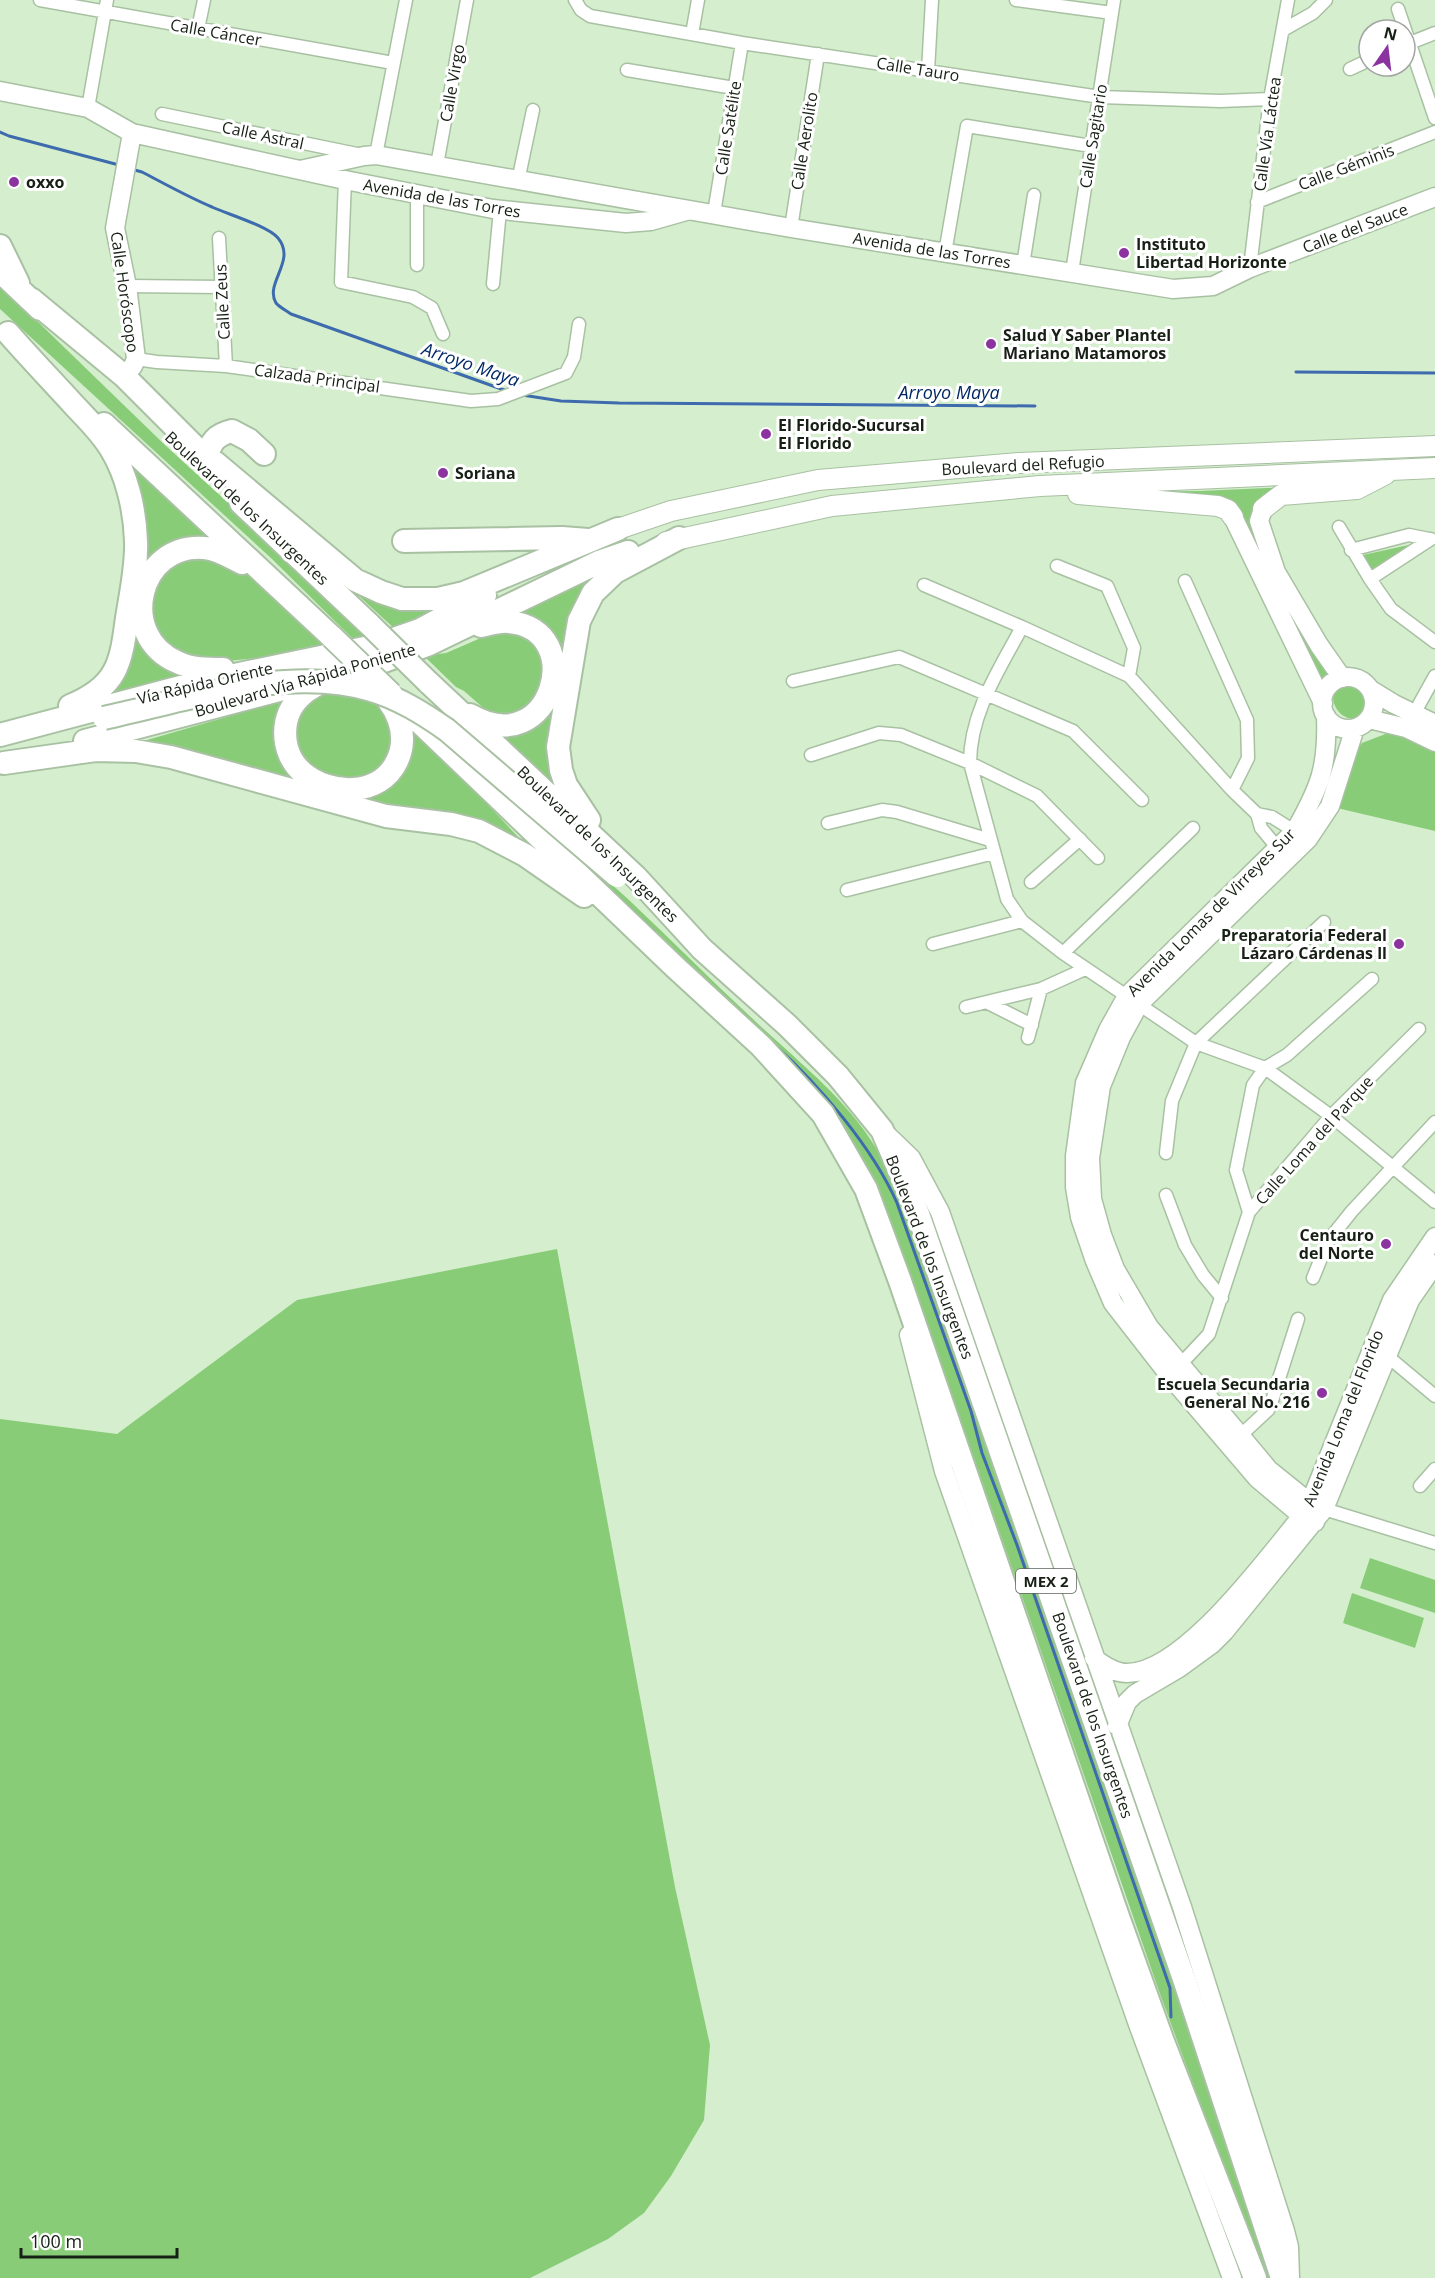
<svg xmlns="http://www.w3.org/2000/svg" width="1435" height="2278" font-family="'Open Sans',sans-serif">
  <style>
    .green { fill: #89cc78 }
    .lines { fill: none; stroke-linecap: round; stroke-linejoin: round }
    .stream { stroke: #3d6bad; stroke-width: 3 }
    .street-casing { stroke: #a9c1a3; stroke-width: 15 }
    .secondary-casing { stroke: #a9c1a3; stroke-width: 21 }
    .primary-casing { stroke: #a9c1a3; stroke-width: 22 }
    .highway-casing { stroke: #a9c1a3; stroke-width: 26 }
    .street { stroke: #fff; stroke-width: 12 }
    .secondary { stroke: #fff; stroke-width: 18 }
    .primary { stroke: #fff; stroke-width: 20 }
    .highway { stroke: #fff; stroke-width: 22 }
    .highway-bridge-casing { stroke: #a9c1a3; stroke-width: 26; stroke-linecap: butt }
    .highway-bridge { stroke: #fff; stroke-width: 22 }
    .poi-dot { fill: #8b34a0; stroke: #fff; stroke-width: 2 }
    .labels { text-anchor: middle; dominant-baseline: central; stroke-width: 6; stroke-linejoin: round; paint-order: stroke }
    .shield { fill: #fff; stroke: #5d635b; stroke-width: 1.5 }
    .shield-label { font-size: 15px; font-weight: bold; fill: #172015 }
    .street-label { font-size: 16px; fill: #172015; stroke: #fff }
    .poi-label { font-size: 16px; font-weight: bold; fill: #172015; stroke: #fff; text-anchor: start }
    .water-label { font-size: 18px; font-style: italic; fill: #012864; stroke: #fff }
  </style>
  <rect width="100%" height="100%" fill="#d5eece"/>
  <path class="green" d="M 0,285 L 166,446 L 375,637 L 356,642 L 272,559 L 0,309 Z
    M 124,458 L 219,542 L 165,554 L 140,618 L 195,673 L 107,696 L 129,659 Z
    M 1358,484 L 1271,490 L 1263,495 L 1257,503 L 1269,567 L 1300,632 L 1318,658 L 1333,672 L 1322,681 L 1266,568 L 1245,520 L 1236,508 L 1101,492 L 1200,491 Z
    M 1413,544 L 1372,570 L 1363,555 Z
    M 189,555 L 242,567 L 332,650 L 210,663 C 163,658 131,605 169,568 C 174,563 183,559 189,555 Z
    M 614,562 C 603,573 590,584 580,596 C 564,616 565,650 562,674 L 514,613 Z
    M 335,574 L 363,593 L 473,600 L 396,630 Z
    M 497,631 L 519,632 L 541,647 L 545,692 L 514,716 L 488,712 L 464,691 L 456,687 L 424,656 L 446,653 Z
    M 1347,682 L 1361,691 L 1369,699 L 1368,712 C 1349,732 1322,704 1338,684 Z
    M 318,691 L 371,696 L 396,724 L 389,766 L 348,784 L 300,762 L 291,722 Z
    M 557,695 L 569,802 L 490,727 Z
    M 289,699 L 279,718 L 320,789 L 140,742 Z
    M 404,716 L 521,840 L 486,824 L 406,811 L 352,796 L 381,788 Z
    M 1388,733 L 1406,735 L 1435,749 L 1435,831 L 1337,808 L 1356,749 L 1362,743 Z
    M 594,878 L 608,881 L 629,900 C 671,940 712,981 754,1020 C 797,1061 845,1097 876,1148 C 902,1189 919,1241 938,1285 L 1274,2278 L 1267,2278 L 1243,2220 L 1160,1994 L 903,1254 L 876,1187 L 847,1131 L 823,1101 Z
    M 557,1249 L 675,1887 L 710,2045 L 704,2120 L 671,2176 L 644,2213 L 608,2239 L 530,2278 L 0,2278 L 0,1419 L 117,1434 L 297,1300 Z
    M 1370,1558 L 1435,1580 L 1435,1613 L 1360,1588 Z
    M 1352,1593 L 1424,1618 L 1415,1648 L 1343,1623 Z"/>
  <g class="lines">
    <path class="stream" d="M 0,132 L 9,136 L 119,165
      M 131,169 L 142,172 C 165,184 188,197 212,207 C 227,214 268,226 278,238 C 297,261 264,283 276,303 C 279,307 287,311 291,314 L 507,391
      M 1296,372 L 1435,373
      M 522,395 L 561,401 L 619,403 L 1035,406
      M 612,891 L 654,931
      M 775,1045 C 819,1085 873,1148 897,1203 L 971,1411 L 982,1453 L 1017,1545 L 1170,1988 L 1171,2017"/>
    <defs>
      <path id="street" d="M 40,0 L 393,63
        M 575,0 L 581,10 L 590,16 L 742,43 L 1100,97 L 1220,101 L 1270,99
        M 1016,0 L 1112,13
        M 1398,9 L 1435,118
        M 198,29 L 204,0
        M 1283,30 L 1313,13 L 1326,0
        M 692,34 L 698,0
        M 1405,45 L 1435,33
        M 1350,69 L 1369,60
        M 627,70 L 734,88
        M 928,71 L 932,0
        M 88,108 L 107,0
        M 162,114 L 357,154
        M 376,155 L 406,0
        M 437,165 L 467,0
        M 345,180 L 341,282 L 413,297 L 432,308 L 443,334
        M 518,181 L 533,110
        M 1257,202 L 1435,132
        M 714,213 L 742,43
        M 791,228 L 818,54
        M 219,238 L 226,366
        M 945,253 L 967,126 L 1091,146
        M 417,265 L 417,194
        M 1023,265 L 1034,195
        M 1250,268 L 1270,99 L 1288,0
        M 1072,272 L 1114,0
        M 493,284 L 500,210
        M 127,286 L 221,287
        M 136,359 L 157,362 L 226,366 L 471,401 L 498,399 L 566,373 L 574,357 L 579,324
        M 1339,527 L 1370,579 L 1391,609 L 1435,642
        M 1351,550 L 1409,535 L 1429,539
        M 1057,566 L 1107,586 L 1134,648 L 1129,676
        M 1370,579 L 1431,539
        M 1185,581 L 1247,720 L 1248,758 L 1232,790
        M 924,585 L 1022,627 L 1129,676 L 1232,790 L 1257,814 L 1261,828 L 1281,852
        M 1022,627 C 999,670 970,713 970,763 L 1007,899 L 1022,921 L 1063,953 L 1196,1043 L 1265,1068 L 1331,1116 L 1435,1202
        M 793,681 L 899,657 L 1073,731 L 1142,800
        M 1411,719 L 1435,676
        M 811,755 L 879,733 L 901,735 L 970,763 L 1037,796 L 1098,858
        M 1257,814 L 1272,817 L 1299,834
        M 828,823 L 882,810 L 897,812 L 990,840
        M 1031,882 L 1080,839
        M 847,890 L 994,853
        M 933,944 L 1022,921
        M 1063,953 L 1193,828
        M 988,1003 L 1032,1025
        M 966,1007 L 1041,989 L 1085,969
        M 1028,1038 L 1041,989
        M 1166,1153 L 1172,1101 L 1196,1043 L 1324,922
        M 1166,1195 L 1185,1245 L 1203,1275 L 1222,1298
        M 1249,1212 L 1236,1170 L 1253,1085 L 1265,1068 L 1287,1055 L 1372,979
        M 1313,1278 L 1328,1241 L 1352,1211 L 1435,1122
        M 1386,1355 L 1435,1396
        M 1177,1368 L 1209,1334 L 1249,1212 L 1331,1116 L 1419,1029
        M 1241,1435 L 1268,1410 L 1271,1404 L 1298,1319
        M 1420,1486 L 1435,1469
        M 1324,1509 L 1435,1543"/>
      <path id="secondary" d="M 0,91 L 88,108 L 132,133 L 345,180 L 493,209 L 626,223 L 651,221 L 686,211
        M 300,170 L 364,156 L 376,155 L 791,228 L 1173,289 L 1213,286 L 1250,268 L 1435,197
        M 124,376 L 133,366 L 136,359 L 127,286 L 115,228 L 132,133
        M 1263,509 L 1259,521 L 1276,572 L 1319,645 L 1342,678
        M 1233,517 L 1323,703
        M1322 703a26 26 0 1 1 52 0a26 26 0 1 1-52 0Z
        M 1371,690 L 1394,704 L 1435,724
        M 1369,719 L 1406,728 L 1435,742
        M 885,1133 L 911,1158 L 940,1212 L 1182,1907 L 1285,2231 L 1289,2247 L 1290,2278
        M 909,1335 L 944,1471 L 1139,2027 L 1232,2278
        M 1324,1509 L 1310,1503 L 1269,1470 L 1149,1327 L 1115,1269 L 1102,1235 L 1092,1199 L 1090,1158 L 1101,1086 L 1121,1037 L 1139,1004 L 1308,839 L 1330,806 L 1355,728
        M 1315,1522 L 1302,1516 L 1257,1478 L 1169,1375 L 1113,1303 L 1095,1261 L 1080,1217 L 1075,1187 L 1075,1156 L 1085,1083 L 1108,1030 L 1127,996 L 1295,831 C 1320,787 1328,767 1326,716
        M 1094,1658 C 1103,1665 1114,1673 1127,1673 C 1184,1673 1267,1558 1302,1516 L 1310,1503 L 1392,1300 L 1435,1237
        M 1117,1726 L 1127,1702 L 1135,1694 L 1179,1668 L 1212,1644 L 1224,1632 L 1324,1509 L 1410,1300 L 1435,1264"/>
      <path id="primary" d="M 1078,494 L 1218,506 L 1228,510 L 1233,517
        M 1263,509 L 1281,495 L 1357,489 L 1386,474
        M 618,529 L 671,511 L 818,480 L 1019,463 L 1435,446
        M 666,542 L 832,506 L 1040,486 L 1435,468"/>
      <path id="highway" d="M 0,246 L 18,283
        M 0,271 L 40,309
        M 31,299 L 124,376 L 206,458 L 212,460 L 355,580 L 381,592 L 402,599 L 438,599 L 464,593 L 618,529
        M 8,333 C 29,357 51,380 73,404 C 86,418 101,432 111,449 C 127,475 135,510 136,541 C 137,566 131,592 127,618 C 121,664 117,687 70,706
        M 104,424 L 332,637
        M 206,458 C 211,442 215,435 232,431 L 249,440 L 264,454
        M 241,503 L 370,625
        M 404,541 L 562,538 L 588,540
        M 223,669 C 207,669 191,669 177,662 C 117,636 137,543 204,548 C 218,549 230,557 242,563
        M 330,679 C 320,683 310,687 302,695 C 279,715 280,752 302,772 C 330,796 380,797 397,761 C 407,740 401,718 388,700
        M 314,680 L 384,661 L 427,645 L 599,562 L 628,552
        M 428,682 L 636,877 L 702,949 L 787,1025 L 838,1076 L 882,1130 L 918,1214 L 1185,1982 L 1282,2278
        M 409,712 L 675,967 L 761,1046 L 823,1114 L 866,1189 L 900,1281 L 1116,1911 L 1162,2039 L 1255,2278
        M 470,715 C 552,763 589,629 509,622 C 499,621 490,624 481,626
        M 0,735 L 196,683 L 374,646 L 420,630 L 485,595
        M 85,741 L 279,690
        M 4,763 L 96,750 L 136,751 L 171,757 L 386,816 L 451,824 L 479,831 L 525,855 L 584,896
        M 589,820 L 566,785 L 561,770 L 558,747 L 579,621 L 593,593 L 615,572 L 679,538"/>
    </defs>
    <use href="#street" class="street-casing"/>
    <use href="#secondary" class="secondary-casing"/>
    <use href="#primary" class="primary-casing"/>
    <use href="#highway" class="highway-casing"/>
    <use href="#street" class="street"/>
    <use href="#secondary" class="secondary"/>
    <use href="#primary" class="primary"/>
    <use href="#highway" class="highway"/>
    <defs>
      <path id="highway-bridge" d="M 370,625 L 428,682
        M 332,637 L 391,694
        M 104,718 C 187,700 287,665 371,690 C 399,698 424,714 447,730 L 617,876"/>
    </defs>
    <use href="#highway-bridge" class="highway-bridge-casing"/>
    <use href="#highway-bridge" class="highway-bridge"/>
  </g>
  <g class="poi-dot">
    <circle cx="14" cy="182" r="6"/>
    <circle cx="1124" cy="253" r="6"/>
    <circle cx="991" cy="344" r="6"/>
    <circle cx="766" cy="434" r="6"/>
    <circle cx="443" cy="473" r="6"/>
    <circle cx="1399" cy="944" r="6"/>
    <circle cx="1386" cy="1244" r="6"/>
    <circle cx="1322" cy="1393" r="6"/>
  </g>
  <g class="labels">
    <rect class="shield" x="1016" y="1569" width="60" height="24" rx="4.5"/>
    <g class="shield-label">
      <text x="1046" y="1581">MEX 2</text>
    </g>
    <g class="street-label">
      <text transform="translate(216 32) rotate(10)">Calle Cáncer</text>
      <text transform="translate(918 69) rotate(9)">Calle Tauro</text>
      <text transform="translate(452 83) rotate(-80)">Calle Virgo</text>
      <text transform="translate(728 128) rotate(-81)">Calle Satélite</text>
      <text transform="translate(1267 134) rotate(-82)">Calle Vía Láctea</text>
      <text transform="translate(263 135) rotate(12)">Calle Astral</text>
      <text transform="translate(1093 136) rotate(-81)">Calle Sagitario</text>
      <text transform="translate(804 141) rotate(-81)">Calle Aerolito</text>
      <text transform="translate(1346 167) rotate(-21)">Calle Géminis</text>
      <text transform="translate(442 198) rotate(10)">Avenida de las Torres</text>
      <text transform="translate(1355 228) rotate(-21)">Calle del Sauce</text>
      <text transform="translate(932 250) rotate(9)">Avenida de las Torres</text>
      <text transform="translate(125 292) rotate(82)">Calle Horóscopo</text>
      <text transform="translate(222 302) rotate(-93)">Calle Zeus</text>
      <text transform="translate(317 378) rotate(8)">Calzada Principal</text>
      <text transform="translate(1023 465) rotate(-3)">Boulevard del Refugio</text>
      <text transform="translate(247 508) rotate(43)">Boulevard de los Insurgentes</text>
      <text transform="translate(305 680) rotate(-16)">Boulevard Vía Rápida Poniente</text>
      <text transform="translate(205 683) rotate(-13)">Vía Rápida Oriente</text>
      <text transform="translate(598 844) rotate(44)">Boulevard de los Insurgentes</text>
      <text transform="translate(1211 912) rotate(-45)">Avenida Lomas de Virreyes Sur</text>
      <text transform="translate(1314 1140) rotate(-48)">Calle Loma del Parque</text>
      <text transform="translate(930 1257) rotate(69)">Boulevard de los Insurgentes</text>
      <text transform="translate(1343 1418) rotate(-68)">Avenida Loma del Florido</text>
      <text transform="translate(1093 1715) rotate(71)">Boulevard de los Insurgentes</text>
    </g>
    <g class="poi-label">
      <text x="26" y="182">oxxo</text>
      <text x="1136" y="244">Instituto<tspan x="1136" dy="18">Libertad Horizonte</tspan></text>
      <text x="1003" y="335">Salud Y Saber Plantel<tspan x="1003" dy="18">Mariano Matamoros</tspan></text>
      <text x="778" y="425">El Florido-Sucursal<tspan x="778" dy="18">El Florido</tspan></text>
      <text x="455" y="473">Soriana</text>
      <text x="1387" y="935" text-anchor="end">Preparatoria Federal<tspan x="1387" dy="18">Lázaro Cárdenas ll</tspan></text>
      <text x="1374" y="1235" text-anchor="end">Centauro<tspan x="1374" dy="18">del Norte</tspan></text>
      <text x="1310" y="1384" text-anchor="end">Escuela Secundaria<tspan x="1310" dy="18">General No. 216</tspan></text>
    </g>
    <g class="water-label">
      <text transform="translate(471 364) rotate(19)">Arroyo Maya</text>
      <text x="949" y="392">Arroyo Maya</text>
    </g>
  </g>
  <g transform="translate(1387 48) rotate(14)"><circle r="28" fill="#ffffff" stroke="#a2a6a1" stroke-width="1.5"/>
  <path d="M0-4.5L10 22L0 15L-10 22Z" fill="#8b34a0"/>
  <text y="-9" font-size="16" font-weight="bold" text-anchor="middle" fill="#172015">N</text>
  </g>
  <path d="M21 2248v9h156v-9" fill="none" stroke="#172015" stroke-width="3"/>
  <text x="30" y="2248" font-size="18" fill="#172015" stroke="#ffffff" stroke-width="4.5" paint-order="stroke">100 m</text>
</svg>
